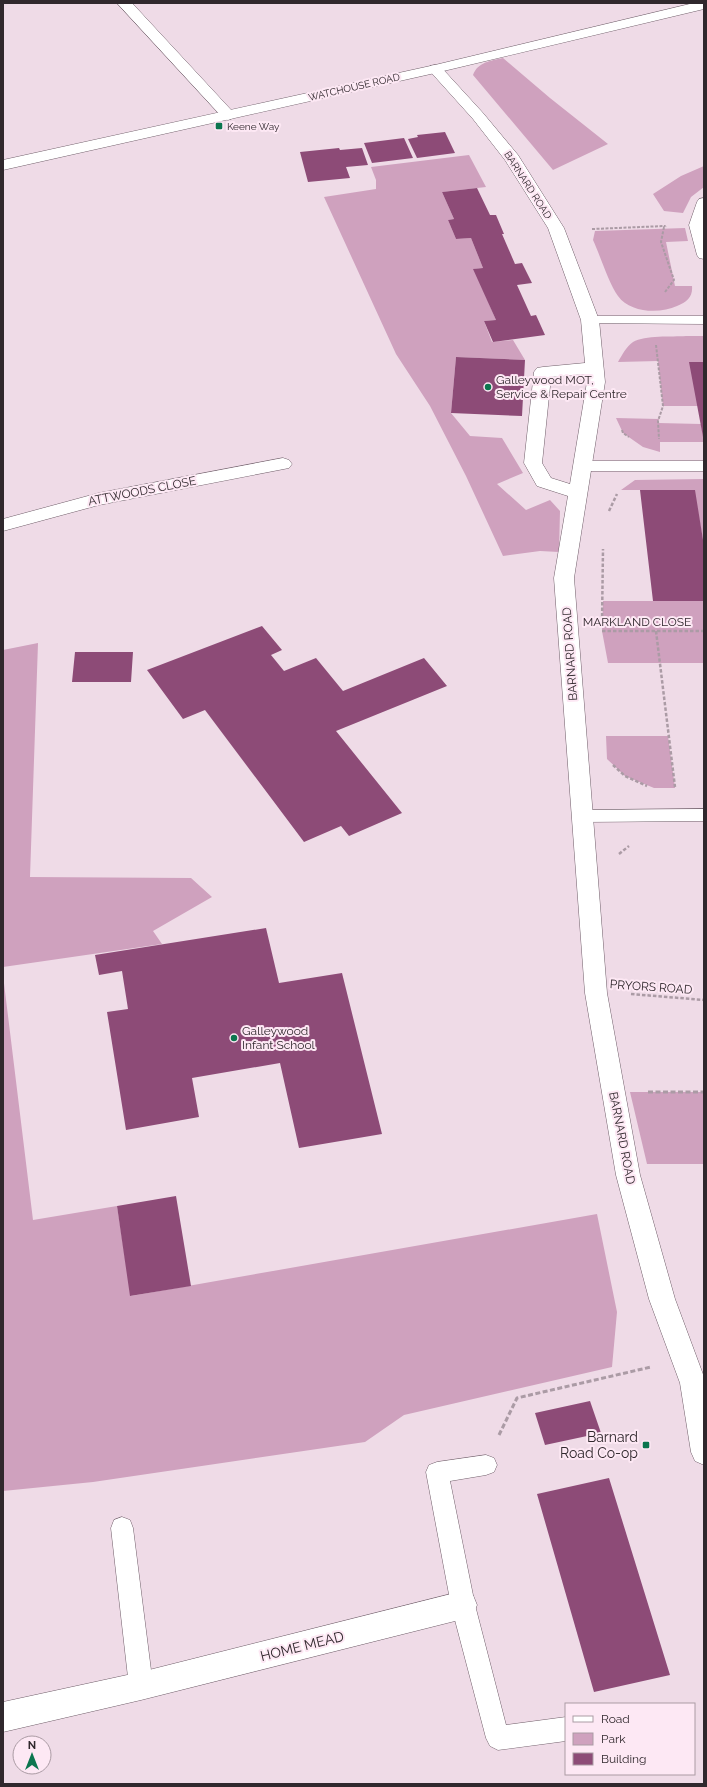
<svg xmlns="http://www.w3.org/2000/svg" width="707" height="1787" font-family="Raleway,sans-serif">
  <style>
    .green { fill: #cfa1be }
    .building { fill: #8d4b77 }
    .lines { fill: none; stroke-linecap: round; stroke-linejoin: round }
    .service-casing { stroke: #705f6a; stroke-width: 1 }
    .minor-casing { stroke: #705f6a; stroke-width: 1 }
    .tertiary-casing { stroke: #705f6a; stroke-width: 1 }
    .path-far2 { stroke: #ab9ba5; stroke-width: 2; stroke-dasharray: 3 1.5; stroke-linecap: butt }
    .path-far1 { stroke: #ab9ba5; stroke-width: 2.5; stroke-dasharray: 3.5 2; stroke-linecap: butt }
    .path { stroke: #ab9ba5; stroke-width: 3; stroke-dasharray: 5 2.5; stroke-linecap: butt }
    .service { fill: #fff; fill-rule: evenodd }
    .minor { fill: #fff; fill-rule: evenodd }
    .tertiary { fill: #fff; fill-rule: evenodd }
    .poi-dot { fill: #0c764f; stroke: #fde8f4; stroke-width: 1.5 }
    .labels { text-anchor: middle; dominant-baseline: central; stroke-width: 4; stroke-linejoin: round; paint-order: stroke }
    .far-street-label { font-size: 10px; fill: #30282d; stroke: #fde8f4 }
    .far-poi-label { font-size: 10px; fill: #30282d; stroke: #fde8f4; text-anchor: start }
    .poi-label { font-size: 12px; fill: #30282d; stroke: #fde8f4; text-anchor: start }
    .street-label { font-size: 12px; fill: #30282d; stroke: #fde8f4 }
    .near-poi-label { font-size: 14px; fill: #30282d; stroke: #fde8f4; text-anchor: end }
    .near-street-label { font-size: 14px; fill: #30282d; stroke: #fde8f4 }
  </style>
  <rect width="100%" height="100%" fill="#efdbe7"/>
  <path class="green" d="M 503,58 L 550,98 L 608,144 L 553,170 L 473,75 C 478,62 490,61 503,58 Z
    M 469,155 L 486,187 L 442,192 L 454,219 L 448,220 L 456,239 L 471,238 L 483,268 L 474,269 L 496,320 L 484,321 L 492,342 L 513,340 L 525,360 L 456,357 L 451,413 L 470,436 L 502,438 L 523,473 L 497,484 L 526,510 L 550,500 L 560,511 L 559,552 L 540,551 L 503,556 L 466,476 L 430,406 L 396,354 L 324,197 L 376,189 L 376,180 L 371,167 Z
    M 704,166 L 704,187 L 691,197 L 683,213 L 664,211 L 653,194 L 681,176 Z
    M 685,228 L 688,241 L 666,242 L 675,286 L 692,286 C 693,297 687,302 677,306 C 660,314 630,313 618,296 C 609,284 600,255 593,240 L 595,231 Z
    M 686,336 L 704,336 L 704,362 L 698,406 L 663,406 L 658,361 L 618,362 C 622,355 626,347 633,342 C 645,335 672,337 686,336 Z
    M 616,418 L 659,419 L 658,423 L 701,424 L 704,442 L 660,442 L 660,452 L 643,447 L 623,433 Z
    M 704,479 L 704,546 L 694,490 L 621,490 L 635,480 Z
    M 603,601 L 704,601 L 704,663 L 608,663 L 602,631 Z
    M 38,643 L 30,877 L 191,878 L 212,897 L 153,931 L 162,944 L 3,967 L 3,650 Z
    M 606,736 L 668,736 L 675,788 L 654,788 L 625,776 L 607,759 Z
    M 3,975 L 33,1220 L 117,1206 L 131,1296 L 597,1214 L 617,1312 L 612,1367 L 404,1415 L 365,1442 L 93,1482 L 3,1491 Z
    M 630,1092 L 704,1092 L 704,1164 L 647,1164 Z"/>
  <path class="building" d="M 445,132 L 455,153 L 417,158 L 408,139 L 418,137 L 417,135 Z
    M 404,138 L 413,158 L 372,163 L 364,143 Z
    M 339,148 L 340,150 L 362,148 L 368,165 L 346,167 L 350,178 L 308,182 L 300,152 Z
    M 477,188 L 490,215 L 496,215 L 504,234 L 502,234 L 515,264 L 522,263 L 532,283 L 517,285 L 531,316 L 536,315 L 545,335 L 493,342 L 484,321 L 496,320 L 473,269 L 483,268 L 471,238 L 456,239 L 448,220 L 454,219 L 442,192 Z
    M 456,357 L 525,360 L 522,416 L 451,413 Z
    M 689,362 L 704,362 L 704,437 L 703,437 Z
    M 640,490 L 695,490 L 704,546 L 704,601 L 653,601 Z
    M 262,626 L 282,650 L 271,655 L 284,671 L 316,658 L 343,691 L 424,658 L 447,686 L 336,731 L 402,813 L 349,836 L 341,826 L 304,842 L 205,710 L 183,719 L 147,670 Z
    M 75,652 L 133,652 L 131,682 L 72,682 Z
    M 266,928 L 279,983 L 342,973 L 382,1134 L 299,1148 L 280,1063 L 192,1078 L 199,1117 L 126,1130 L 107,1012 L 128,1009 L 122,971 L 99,975 L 95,955 Z
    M 176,1196 L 191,1286 L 130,1296 L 117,1206 Z
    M 590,1401 L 601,1433 L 545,1445 L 535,1413 Z
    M 609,1478 L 670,1675 L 594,1692 L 537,1494 Z"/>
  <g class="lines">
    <defs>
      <path id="service" d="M 704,198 L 703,225 L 704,259 L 699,258 L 697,255 L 689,225 L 697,202 L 699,199 Z
        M 590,316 L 704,316 L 704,324 L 585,323 L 583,320 L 585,317 Z
        M 582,461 L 704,461 L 704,471 L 582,471 L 577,469 L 575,466 L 577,463 Z
        M 704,809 L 704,821 L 583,822 L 577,821 L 574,816 L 577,811 L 583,810 Z
        M 486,1455 L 494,1458 L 497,1465 L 494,1472 L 486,1475 L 450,1481 L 475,1605 L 506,1725 L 566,1717 L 566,1741 L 498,1750 L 490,1746 L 486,1738 L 451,1605 L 426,1472 L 429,1465 L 437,1462 Z
        M 122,1517 L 130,1520 L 133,1528 L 153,1686 L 149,1694 L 141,1698 L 133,1694 L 129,1686 L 111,1528 L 114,1520 Z"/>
      <path id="minor" d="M 117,3 L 132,3 L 233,112 L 236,115 L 233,118 L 228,120 L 223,118 Z
        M 435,65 L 440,66 L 483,113 L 518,155 L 564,228 L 599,320 L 605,382 L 574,578 L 607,993 L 640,1175 L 675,1299 L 704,1377 L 704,1465 L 695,1461 L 691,1452 L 680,1383 L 649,1299 L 616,1175 L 585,993 L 554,578 L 568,496 L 537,486 L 524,463 L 534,372 L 537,368 L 543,367 L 585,363 L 581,320 L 548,228 L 505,160 L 473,119 L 428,69 L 430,66 ZM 586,374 L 587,382 L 570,484 L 551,478 L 542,463 L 551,377 Z
        M 283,458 L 289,460 L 292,464 L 289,468 L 99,505 L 3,531 L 3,519 L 99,493 Z
        M 463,1591 L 473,1595 L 477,1605 L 473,1615 L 463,1619 L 141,1700 L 3,1732 L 3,1702 L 141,1672 Z"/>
      <path id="tertiary" d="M 694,3 L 704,3 L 704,9 L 435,73 L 3,170 L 3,160 L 435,65 Z"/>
    </defs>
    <use href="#service" class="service-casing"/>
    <use href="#minor" class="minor-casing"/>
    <use href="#tertiary" class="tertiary-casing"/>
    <path class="path-far2" d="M 592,229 L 665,226
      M 665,292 L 674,280 L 661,242 L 664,227 L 666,226
      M 656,345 L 663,406 L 658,421 L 659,439
      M 622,430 L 623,433 L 629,437"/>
    <path class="path-far1" d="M 609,511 L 617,494
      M 602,622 L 603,549
      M 602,631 L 704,631
      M 656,631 L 675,787
      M 613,765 L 625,776 L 647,786
      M 619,854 L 629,846
      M 631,994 L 704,1000"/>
    <path class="path" d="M 648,1092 L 704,1092
      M 499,1435 L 517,1398 L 651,1367"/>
    <use href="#service" class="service"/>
    <use href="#minor" class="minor"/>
    <use href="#tertiary" class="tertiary"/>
  </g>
  <g class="poi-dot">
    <rect x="215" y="122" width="8" height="8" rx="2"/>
    <circle cx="488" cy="387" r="4"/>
    <circle cx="234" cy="1038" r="4"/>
    <rect x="642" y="1441" width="8" height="8" rx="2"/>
  </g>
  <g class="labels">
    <g class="far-street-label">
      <text transform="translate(354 87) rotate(-13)">WATCHOUSE ROAD</text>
      <text transform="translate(528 185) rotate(57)">BARNARD ROAD</text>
    </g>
    <g class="far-poi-label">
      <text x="227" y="126">Keene Way</text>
    </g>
    <g class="poi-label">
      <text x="496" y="380">Galleywood MOT,<tspan x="496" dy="14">Service &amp; Repair Centre</tspan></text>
      <text x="242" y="1031">Galleywood<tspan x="242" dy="14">Infant School</tspan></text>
    </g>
    <g class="street-label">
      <text transform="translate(142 491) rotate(-11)">ATTWOODS CLOSE</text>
      <text x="637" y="622">MARKLAND CLOSE</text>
      <text transform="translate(570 654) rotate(-94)">BARNARD ROAD</text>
      <text transform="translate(651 987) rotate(4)">PRYORS ROAD</text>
      <text transform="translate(622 1138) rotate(79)">BARNARD ROAD</text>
    </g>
    <g class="near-poi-label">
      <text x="638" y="1437">Barnard<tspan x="638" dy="16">Road Co-op</tspan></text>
    </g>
    <g class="near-street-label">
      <text transform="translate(302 1646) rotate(-14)">HOME MEAD</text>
    </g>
  </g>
  <rect width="707" height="1787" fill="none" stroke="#30282d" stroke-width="8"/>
  <rect x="565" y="1703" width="130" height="72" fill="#fde8f4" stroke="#ab9ba4"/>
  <rect x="573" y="1716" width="20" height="6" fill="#ffffff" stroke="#ab9ba4"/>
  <text x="601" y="1723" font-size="12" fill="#30282d">Road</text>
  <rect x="573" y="1733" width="20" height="12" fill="#cfa1be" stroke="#ab9ba4"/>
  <text x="601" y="1743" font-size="12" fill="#30282d">Park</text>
  <rect x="573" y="1753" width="20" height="12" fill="#8d4b77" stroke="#ab9ba4"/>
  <text x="601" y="1763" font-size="12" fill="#30282d">Building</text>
  <g transform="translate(32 1755)"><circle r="19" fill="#fde8f4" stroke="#ab9ba4"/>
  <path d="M0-3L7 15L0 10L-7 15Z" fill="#0c764f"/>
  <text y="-6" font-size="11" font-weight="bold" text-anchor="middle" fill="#30282d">N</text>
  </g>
</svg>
